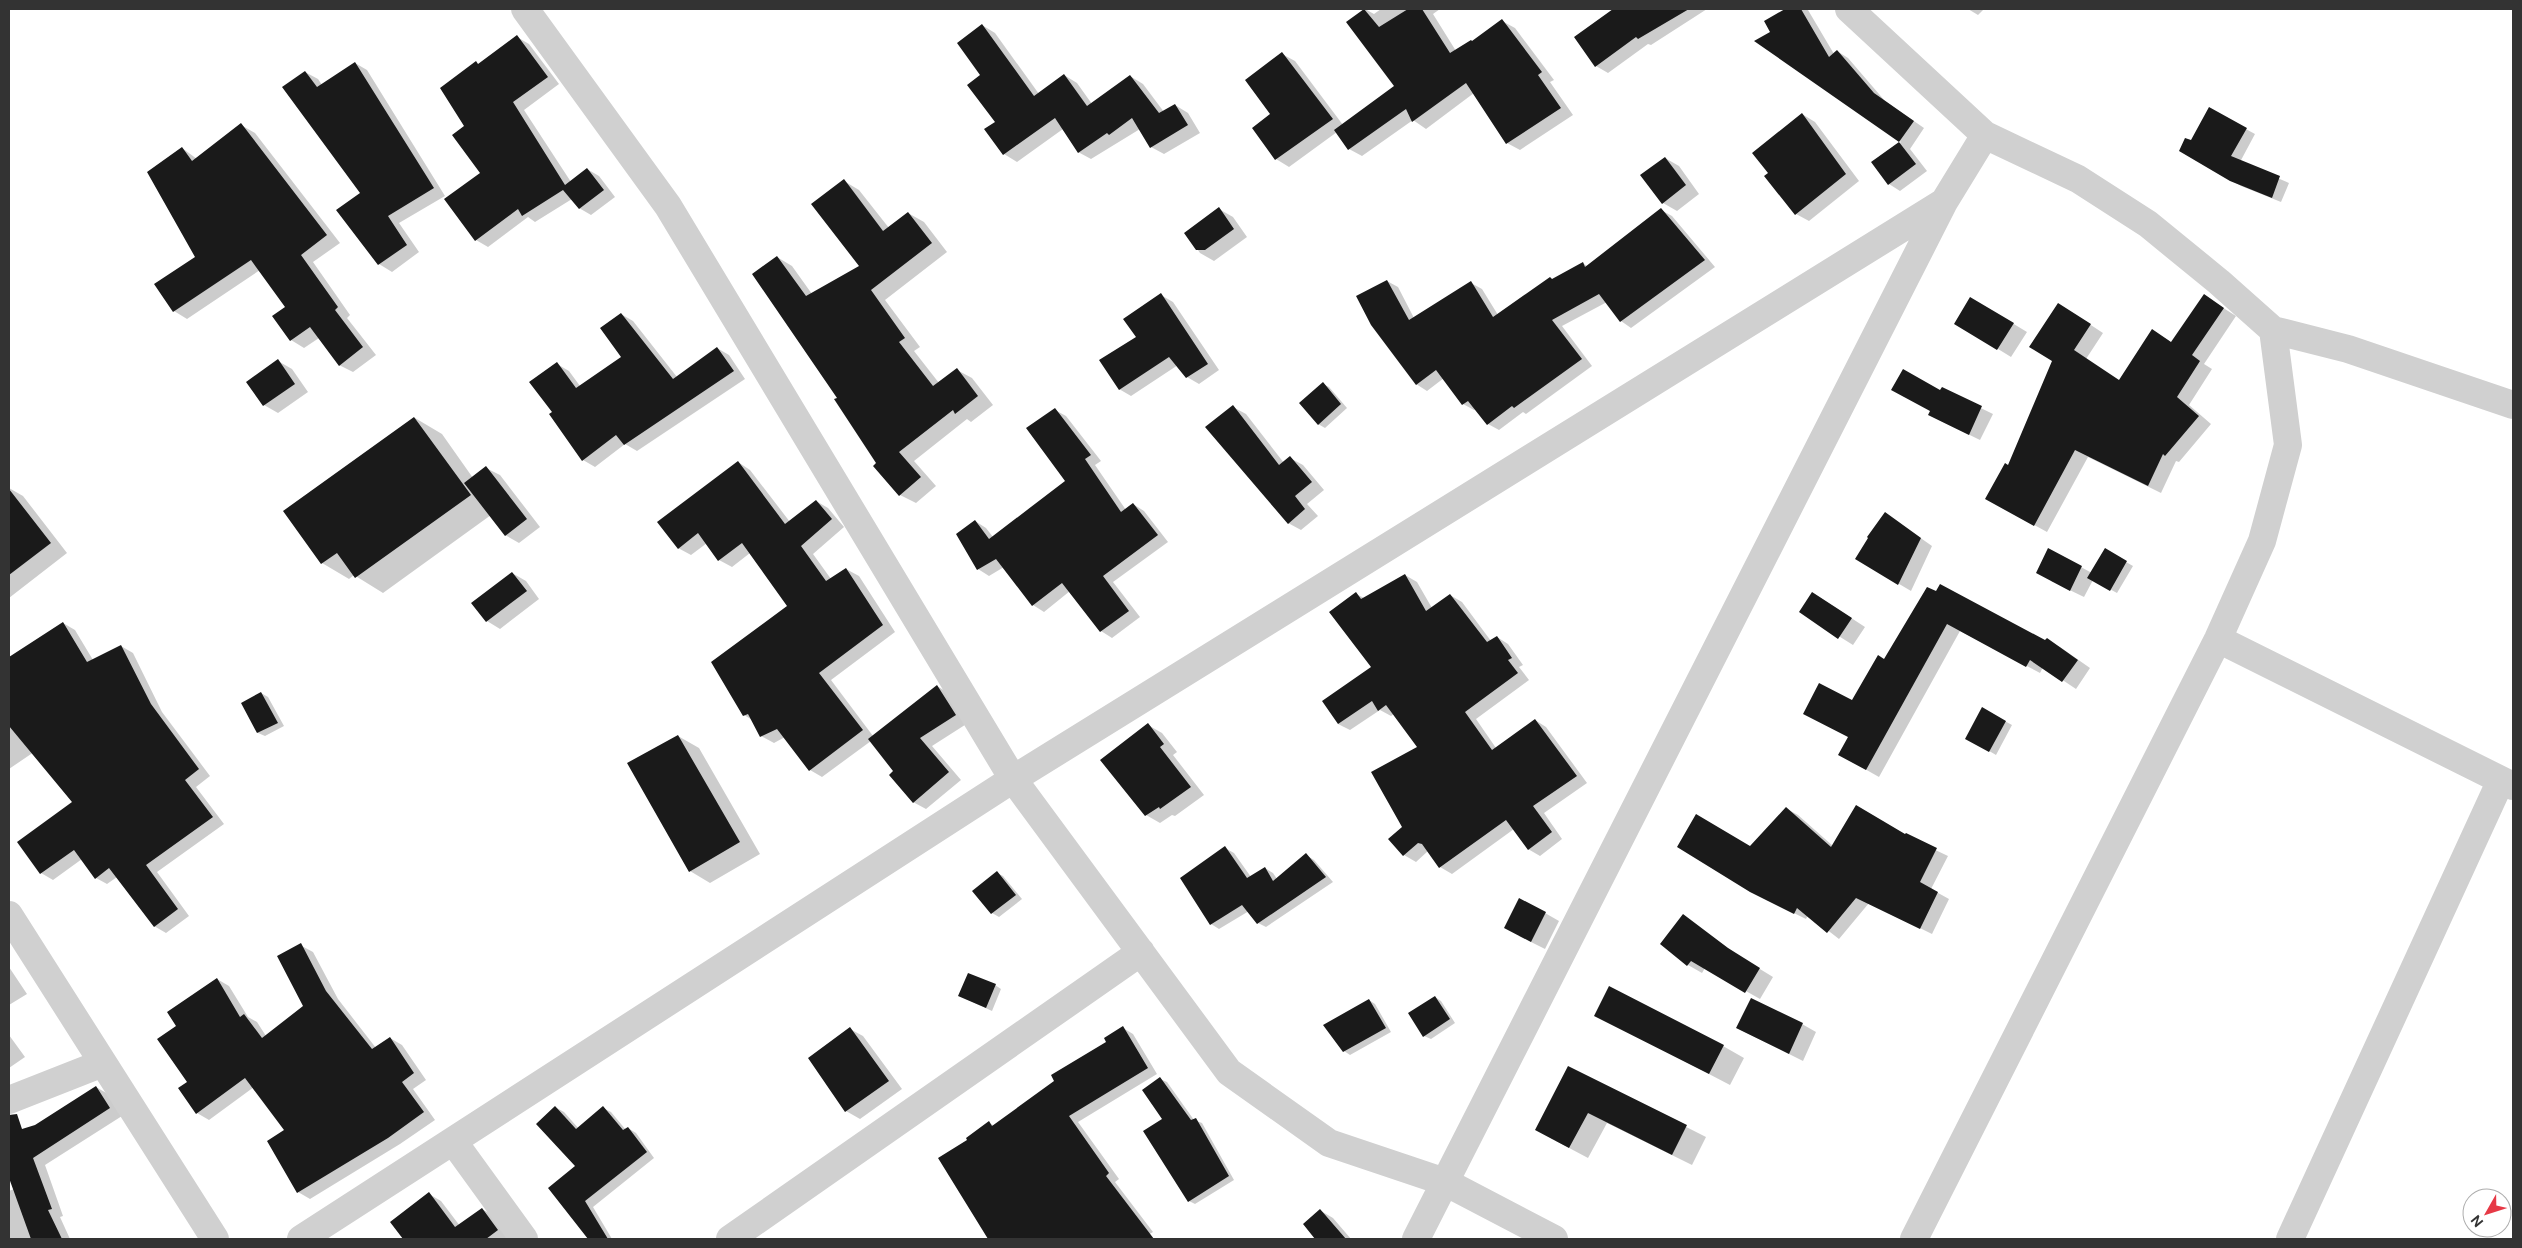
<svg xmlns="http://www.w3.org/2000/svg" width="2522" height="1248" font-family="'DM Sans',sans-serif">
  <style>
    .shadow { fill: #0003 }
    .building { fill: #1a1a1a }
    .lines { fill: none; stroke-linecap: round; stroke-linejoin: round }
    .minor { stroke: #d0d0d0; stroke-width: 28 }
  </style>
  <rect width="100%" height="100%" fill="#fff"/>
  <path class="shadow" d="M 1365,9 L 1374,14 L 1381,9 L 1440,9 L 1433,14 L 1456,51 L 1473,42 L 1502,21 L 1515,28 L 1554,80 L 1550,82 L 1573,115 L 1520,150 L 1507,143 L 1474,93 L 1426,129 L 1413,120 L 1362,156 L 1349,149 L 1337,132 L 1289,167 L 1276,159 L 1272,115 L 1282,54 L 1295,61 L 1343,125 L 1395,86 L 1347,23 Z
    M 1615,9 L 1707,9 L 1651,45 L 1648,44 L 1608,73 L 1596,66 L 1575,38 Z
    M 1787,9 L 1808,10 L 1834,54 L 1837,51 L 1848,58 L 1885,101 L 1924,128 L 1910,149 L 1927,171 L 1900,191 L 1889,184 L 1873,163 L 1901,142 L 1756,41 L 1772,32 L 1766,21 Z
    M 1968,9 L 1984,9 L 1978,15 Z
    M 982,25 L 995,33 L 1039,94 L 1064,75 L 1077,83 L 1092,104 L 1130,76 L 1143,84 L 1164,112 L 1175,105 L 1188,113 L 1200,133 L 1164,154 L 1151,147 L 1140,129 L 1091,159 L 1078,152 L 1063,129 L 1017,162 L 1004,154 L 982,75 Z
    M 517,37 L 529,44 L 559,84 L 524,110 L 571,182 L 587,169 L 599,176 L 615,197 L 591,215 L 579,208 L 572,199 L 535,222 L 528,217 L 488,247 L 476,240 L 482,173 L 465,127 L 476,63 L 479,65 Z
    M 355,63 L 367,70 L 445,196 L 399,223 L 419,252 L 392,272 L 379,264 L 338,210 L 361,193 L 305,72 L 318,79 L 322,85 Z
    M 2209,109 L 2255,134 L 2240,162 L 2289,183 L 2281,202 L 2241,186 L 2180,151 L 2191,142 Z
    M 1802,114 L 1815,122 L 1859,181 L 1809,221 L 1796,214 L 1769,173 Z
    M 241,125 L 255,133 L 340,243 L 313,262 L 350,315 L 347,318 L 376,355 L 353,372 L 339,365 L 319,338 L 304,348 L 291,340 L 287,307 L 260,270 L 187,319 L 174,311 L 197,257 L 182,148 L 197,159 Z
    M 1665,158 L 1679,166 L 1699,194 L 1677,211 L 1663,203 Z
    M 844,181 L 859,190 L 889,228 L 908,213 L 924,222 L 947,252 L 885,300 L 920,347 L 914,351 L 939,383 L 957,370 L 972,378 L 993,405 L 971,422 L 967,419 L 914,461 L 936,486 L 916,503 L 900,495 L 877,464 L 838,398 L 777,257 L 792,266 L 812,294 L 861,266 Z
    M 1219,209 L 1233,217 L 1247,237 L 1214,261 L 1200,253 L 1186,233 Z
    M 1661,210 L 1672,216 L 1715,267 L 1631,328 L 1621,321 L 1607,302 L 1562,326 L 1592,366 L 1526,414 L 1523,412 L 1499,430 L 1488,424 L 1476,409 L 1474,410 L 1463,404 L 1444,378 L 1427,391 L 1416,384 L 1387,281 L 1398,287 L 1414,318 L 1471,283 L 1482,289 L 1498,315 L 1583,263 L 1588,267 Z
    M 1161,295 L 1173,302 L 1219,370 L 1199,384 L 1187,377 L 1178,365 L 1131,396 L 1119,389 L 1137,337 Z
    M 2217,304 L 2236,316 L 2204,364 L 2212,369 L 2189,405 L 2211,424 L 2179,462 L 2176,461 L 2161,493 L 2088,457 L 2047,532 L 2000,506 L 2009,466 L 2053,360 L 2071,312 L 2103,333 L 2086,359 L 2120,381 L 2165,338 L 2172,343 Z
    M 1984,306 L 2027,332 L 2011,357 L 1956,323 Z
    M 621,314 L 633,321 L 677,377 L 717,348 L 729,355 L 745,379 L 637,451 L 625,444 L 595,467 L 583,460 L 554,413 L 557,364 L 569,371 L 580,386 L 623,357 Z
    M 278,361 L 292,369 L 308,392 L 278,413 L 264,405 Z
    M 1323,384 L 1329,387 L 1347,408 L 1325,428 L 1318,424 Z
    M 1942,389 L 1993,414 L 1980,440 L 1941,421 Z
    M 1233,407 L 1246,414 L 1284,463 L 1290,458 L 1303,465 L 1324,490 L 1307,504 L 1318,516 L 1301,530 L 1288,523 Z
    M 1055,410 L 1066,416 L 1101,461 L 1095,465 L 1126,510 L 1133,504 L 1144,511 L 1168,542 L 1113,582 L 1140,617 L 1112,638 L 1101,631 L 1070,591 L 1044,612 L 1033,605 L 1004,567 L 989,576 L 978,569 L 975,521 L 986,528 L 993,537 L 1067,481 Z
    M 415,418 L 442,434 L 473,478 L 486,468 L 500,475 L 540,527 L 519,543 L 505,535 L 491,515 L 383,593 L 354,575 L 349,579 L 322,563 Z
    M 738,462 L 750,470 L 790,522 L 816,501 L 828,508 L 844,527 L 813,554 L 831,579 L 846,569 L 859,576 L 895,632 L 831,680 L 873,736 L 937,686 L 950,694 L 968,723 L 932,746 L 961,780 L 926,809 L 913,802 L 895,771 L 871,741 L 822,777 L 810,770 L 785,737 L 774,743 L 761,736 L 754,721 L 744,715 L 789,606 L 750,553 L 732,567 L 719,560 L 707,543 L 691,555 L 678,548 Z
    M 9,488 L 23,496 L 67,553 L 9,598 Z
    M 1885,513 L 1932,546 L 1911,591 L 1857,559 Z
    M 2049,550 L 2092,573 L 2105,550 L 2133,566 L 2117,593 L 2093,580 L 2084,597 L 2051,581 Z
    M 512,573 L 526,581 L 539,599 L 500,629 L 487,621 Z
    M 1405,575 L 1417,582 L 1432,608 L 1450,595 L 1462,602 L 1491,641 L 1497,637 L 1508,644 L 1523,665 L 1519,667 L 1529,680 L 1476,719 L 1496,748 L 1535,720 L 1546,727 L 1587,783 L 1544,813 L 1562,839 L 1540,856 L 1528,849 L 1514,829 L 1452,874 L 1440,867 L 1428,851 L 1416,862 L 1404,855 L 1390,839 L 1403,827 L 1419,747 L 1394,714 L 1391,716 L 1380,710 L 1350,730 L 1338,724 L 1373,668 L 1356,594 L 1364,598 Z
    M 1928,588 L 2060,647 L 2090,668 L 2076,689 L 2043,667 L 2040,673 L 1960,631 L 1879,777 L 1840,755 L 1849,737 L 1852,702 L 1885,660 Z
    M 1813,593 L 1865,627 L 1853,645 L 1800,612 Z
    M 63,623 L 75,630 L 93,660 L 121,646 L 133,653 L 162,712 L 210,776 L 196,787 L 224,824 L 157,872 L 189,916 L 166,933 L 154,926 L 117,877 L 107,884 L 96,878 L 82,859 L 53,880 L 41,873 L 73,803 L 34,752 L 9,769 L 9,659 Z
    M 261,693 L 268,697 L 284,726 L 265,736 L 258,733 L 243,703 Z
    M 1983,709 L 2012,725 L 1996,755 L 1967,738 Z
    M 1148,725 L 1162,733 L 1177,752 L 1173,755 L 1204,795 L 1175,816 L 1172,815 L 1160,823 L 1146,815 Z
    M 678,736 L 699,748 L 760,854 L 710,883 L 690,871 Z
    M 1787,809 L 1798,815 L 1833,846 L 1906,836 L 1948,856 L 1931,889 L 1949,899 L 1932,934 L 1869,903 L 1839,939 L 1808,915 L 1806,919 L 1763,898 L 1751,848 Z
    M 1225,848 L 1234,853 L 1251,877 L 1265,868 L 1273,873 L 1277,879 L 1306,855 L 1314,860 L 1333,882 L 1266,927 L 1258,923 L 1249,911 L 1219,929 L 1211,924 Z
    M 997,873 L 1003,876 L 1022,899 L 999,917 L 992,913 L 974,891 Z
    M 1545,913 L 1559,921 L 1545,949 L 1519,936 Z
    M 1683,916 L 1742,958 L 1773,977 L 1760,999 L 1705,968 L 1702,973 L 1688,965 Z
    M 300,945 L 313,952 L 338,999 L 376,1048 L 390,1038 L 402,1045 L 426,1080 L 413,1089 L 435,1120 L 400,1144 L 310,1199 L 298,1192 L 285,1131 L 254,1087 L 209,1120 L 197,1113 L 188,1082 L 178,1026 L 217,979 L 229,986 L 248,1017 L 257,1022 L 266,1036 L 305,1006 Z
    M 9,967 L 27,994 L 9,1005 Z
    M 995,985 L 1001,989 L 992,1011 L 966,999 Z
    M 1435,997 L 1441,1001 L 1455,1023 L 1431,1039 L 1424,1036 Z
    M 1369,1000 L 1375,1004 L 1391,1032 L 1350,1055 L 1344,1051 Z
    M 1596,1015 L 1723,1046 L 1744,1058 L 1730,1085 Z
    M 1802,1024 L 1816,1032 L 1803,1061 L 1737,1028 Z
    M 1123,1028 L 1133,1034 L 1157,1074 L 1078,1122 L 1119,1179 L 1115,1182 L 1153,1232 L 1141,1239 L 991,1239 L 985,1233 L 969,1140 L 989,1123 L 995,1126 L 1108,1043 Z
    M 850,1029 L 863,1036 L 902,1089 L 860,1119 L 846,1111 Z
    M 9,1035 L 25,1057 L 9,1068 Z
    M 1568,1067 L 1706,1137 L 1692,1165 L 1607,1123 L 1588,1158 L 1556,1141 Z
    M 1160,1079 L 1167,1082 L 1194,1120 L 1202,1123 L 1234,1180 L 1195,1204 L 1189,1201 L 1164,1119 Z
    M 96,1087 L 108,1094 L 122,1116 L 45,1165 L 63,1216 L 60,1217 L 70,1239 L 9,1239 L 9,1191 L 14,1189 L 9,1175 L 9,1135 L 35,1126 Z
    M 555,1107 L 564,1112 L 579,1129 L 603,1108 L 611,1112 L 626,1130 L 628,1128 L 636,1133 L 654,1158 L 593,1207 L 612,1239 L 589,1239 L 550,1189 L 577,1167 Z
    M 429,1194 L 441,1201 L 460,1226 L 482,1209 L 494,1216 L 510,1237 L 507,1239 L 404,1239 L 391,1222 Z
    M 1321,1211 L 1333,1218 L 1351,1239 L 1312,1239 L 1315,1237 Z"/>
  <path class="building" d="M 1364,9 L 1379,27 L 1408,9 L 1422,9 L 1450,53 L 1471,40 L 1472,41 L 1502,19 L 1542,72 L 1538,75 L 1561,108 L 1506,144 L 1466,83 L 1412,122 L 1406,109 L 1348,150 L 1334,130 L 1394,86 L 1346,22 Z
    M 1613,9 L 1689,9 L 1638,39 L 1636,37 L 1595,67 L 1574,37 Z
    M 1785,9 L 1801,9 L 1829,57 L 1837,50 L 1874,93 L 1914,121 L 1899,142 L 1916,164 L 1888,185 L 1871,162 L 1899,142 L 1754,41 L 1770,32 L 1764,21 Z
    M 982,24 L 1034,96 L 1064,74 L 1087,106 L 1130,75 L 1159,113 L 1175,104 L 1188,125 L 1150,148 L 1132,118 L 1109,135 L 1107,133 L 1078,153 L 1055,118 L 1003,155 L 984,129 L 995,122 L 967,85 L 980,75 L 957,43 Z
    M 517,35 L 548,77 L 513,102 L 565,185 L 587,168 L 604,190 L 579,209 L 563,190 L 522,216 L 518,209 L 475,241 L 444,199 L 480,173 L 452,135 L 464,126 L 440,88 L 476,61 L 478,64 Z
    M 1282,52 L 1333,119 L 1275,160 L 1252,128 L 1270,114 L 1245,80 Z
    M 355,62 L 434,188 L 388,216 L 407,245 L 378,265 L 336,210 L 360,193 L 282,87 L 305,71 L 317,87 Z
    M 2209,107 L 2247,128 L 2231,156 L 2280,176 L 2272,198 L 2230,181 L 2179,151 L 2185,138 L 2191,140 Z
    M 1802,113 L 1846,174 L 1795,215 L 1764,176 L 1768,173 L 1752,153 Z
    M 241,123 L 327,235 L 301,255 L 338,307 L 335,310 L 363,347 L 339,366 L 310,327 L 290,341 L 272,316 L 285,307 L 251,260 L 173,312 L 154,284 L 195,257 L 147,172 L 182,147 L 192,161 Z
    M 1665,157 L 1686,185 L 1662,204 L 1640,175 Z
    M 844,179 L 883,231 L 908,212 L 932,243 L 871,290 L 905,338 L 899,342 L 933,386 L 957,368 L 978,396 L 955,414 L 953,410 L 899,452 L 921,477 L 899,496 L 873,466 L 876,463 L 834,399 L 837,398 L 752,274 L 777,256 L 806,296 L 859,266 L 811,204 Z
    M 1219,207 L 1234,229 L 1205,250 L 1196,250 L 1184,233 Z
    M 1661,208 L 1705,260 L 1620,322 L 1599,294 L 1552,320 L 1582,359 L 1514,408 L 1512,406 L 1487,425 L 1468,401 L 1462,405 L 1436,370 L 1416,385 L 1371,325 L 1356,296 L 1387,280 L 1409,320 L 1471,281 L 1493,317 L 1550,277 L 1552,279 L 1583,262 L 1585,267 Z
    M 1161,293 L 1208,364 L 1186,378 L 1169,357 L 1119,390 L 1099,360 L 1136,337 L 1123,319 Z
    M 2204,294 L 2224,308 L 2192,355 L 2200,361 L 2177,397 L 2199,416 L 2165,456 L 2163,454 L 2148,486 L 2075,450 L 2034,526 L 1985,499 L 2005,463 L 2008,465 L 2052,361 L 2029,347 L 2058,303 L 2091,324 L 2074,350 L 2119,380 L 2152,329 L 2171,342 Z
    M 1970,297 L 2014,323 L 1997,350 L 1954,324 Z
    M 621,313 L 673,379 L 717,347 L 734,371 L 624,445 L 616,435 L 582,461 L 549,414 L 552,412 L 529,382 L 557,362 L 576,388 L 621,357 L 600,328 Z
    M 278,359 L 295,384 L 263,406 L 246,382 Z
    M 1903,369 L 1940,390 L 1942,387 L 1982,406 L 1969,435 L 1928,415 L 1930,411 L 1891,390 Z
    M 1323,382 L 1341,404 L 1318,425 L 1299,403 Z
    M 1233,405 L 1279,465 L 1290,456 L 1312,482 L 1295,496 L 1305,509 L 1288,524 L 1205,427 Z
    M 1055,408 L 1091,455 L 1085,459 L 1121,512 L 1133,503 L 1158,535 L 1103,576 L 1129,611 L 1100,632 L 1062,583 L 1032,606 L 996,559 L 977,570 L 956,534 L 975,520 L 989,539 L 1065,481 L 1026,428 Z
    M 414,417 L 471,495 L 355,578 L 337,553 L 321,564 L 283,511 Z
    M 738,461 L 785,524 L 816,500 L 832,519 L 801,546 L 826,581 L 846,568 L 883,625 L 819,673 L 863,730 L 809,771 L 777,729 L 760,737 L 748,714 L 743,716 L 711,662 L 787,606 L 742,543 L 718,561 L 698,533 L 678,549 L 657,522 Z
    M 486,466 L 527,519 L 505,536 L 464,483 Z
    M 9,489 L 51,543 L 9,575 Z
    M 1885,512 L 1921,538 L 1898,585 L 1855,559 L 1868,538 L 1867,537 Z
    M 2048,548 L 2082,566 L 2070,591 L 2036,573 Z
    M 2105,548 L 2127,561 L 2110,591 L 2087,578 Z
    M 512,572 L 527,591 L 486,622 L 471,603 Z
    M 1405,574 L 1426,611 L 1450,594 L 1487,642 L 1497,636 L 1512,658 L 1508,660 L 1518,673 L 1465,712 L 1492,750 L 1535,719 L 1577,776 L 1533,806 L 1552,832 L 1528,850 L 1506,820 L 1439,868 L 1422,844 L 1418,843 L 1403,856 L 1388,839 L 1402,827 L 1371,772 L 1417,747 L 1386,705 L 1378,711 L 1372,701 L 1338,724 L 1322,701 L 1371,667 L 1329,612 L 1356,592 L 1361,599 Z
    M 1940,584 L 2045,640 L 2047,638 L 2078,660 L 2062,682 L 2030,660 L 2026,667 L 1947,624 L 1866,770 L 1838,755 L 1848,737 L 1803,714 L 1819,683 L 1852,700 L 1878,655 L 1884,659 L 1927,587 L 1936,591 Z
    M 1812,592 L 1852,618 L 1838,639 L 1799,612 Z
    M 63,622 L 87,662 L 121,645 L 151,704 L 199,769 L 185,780 L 213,817 L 146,865 L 178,909 L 154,927 L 109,868 L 95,879 L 74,850 L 40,874 L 17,842 L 72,802 L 9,726 L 9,657 Z
    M 937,685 L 956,715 L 920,738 L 949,772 L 913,803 L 889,775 L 893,771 L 868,739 Z
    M 261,692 L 278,723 L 257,733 L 241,703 Z
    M 1982,707 L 2006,721 L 1989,752 L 1965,739 Z
    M 1148,723 L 1164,744 L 1160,747 L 1191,787 L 1160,809 L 1159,807 L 1145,816 L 1100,760 Z
    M 678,735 L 740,842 L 689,872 L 627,763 Z
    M 1856,805 L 1905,834 L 1906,833 L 1937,848 L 1920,882 L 1938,892 L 1920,929 L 1856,898 L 1827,933 L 1797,908 L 1794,914 L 1750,892 L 1677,847 L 1696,814 L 1750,846 L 1786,807 L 1831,847 Z
    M 1225,846 L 1247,878 L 1265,867 L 1273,881 L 1306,853 L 1326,877 L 1257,924 L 1242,905 L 1210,925 L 1180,878 Z
    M 997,871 L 1016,895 L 991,914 L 972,891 Z
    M 1519,898 L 1546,912 L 1531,942 L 1504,928 Z
    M 1683,914 L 1728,948 L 1760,968 L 1745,993 L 1691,961 L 1687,966 L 1660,944 Z
    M 301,943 L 326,991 L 372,1049 L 390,1037 L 414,1073 L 402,1082 L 424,1112 L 388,1138 L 297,1193 L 267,1141 L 284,1130 L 245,1078 L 196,1114 L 178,1088 L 187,1082 L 157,1039 L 176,1026 L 167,1012 L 217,978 L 240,1017 L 244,1014 L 262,1038 L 303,1006 L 277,956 Z
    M 968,973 L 996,984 L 986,1008 L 958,996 Z
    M 1609,986 L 1724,1045 L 1709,1074 L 1594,1016 Z
    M 1435,996 L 1450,1019 L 1423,1037 L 1408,1013 Z
    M 1751,998 L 1803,1023 L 1789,1054 L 1736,1028 Z
    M 1369,999 L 1386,1028 L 1343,1052 L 1323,1025 Z
    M 1123,1026 L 1148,1068 L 1069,1116 L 1109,1173 L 1106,1176 L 1154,1239 L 988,1239 L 938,1158 L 967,1140 L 966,1138 L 989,1121 L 992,1126 L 1054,1081 L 1051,1075 L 1106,1042 L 1104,1038 Z
    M 850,1027 L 889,1081 L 845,1112 L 808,1058 Z
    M 1568,1066 L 1687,1125 L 1672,1155 L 1588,1113 L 1569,1148 L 1535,1130 Z
    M 1160,1077 L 1191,1120 L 1196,1118 L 1229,1176 L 1188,1202 L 1143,1131 L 1162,1119 L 1142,1090 Z
    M 96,1086 L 110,1108 L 33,1158 L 52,1209 L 48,1210 L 62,1239 L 31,1239 L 9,1178 L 9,1115 L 17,1114 L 22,1129 L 35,1125 Z
    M 555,1106 L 576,1129 L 603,1106 L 623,1130 L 628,1127 L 647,1152 L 585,1201 L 608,1239 L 588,1239 L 548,1188 L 575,1166 L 536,1124 Z
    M 429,1192 L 455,1227 L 482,1208 L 498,1230 L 486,1239 L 403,1239 L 390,1222 Z
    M 1320,1209 L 1346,1239 L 1315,1239 L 1303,1224 Z"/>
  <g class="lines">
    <path class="minor" d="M 525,9 L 668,206 L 1013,779 L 1229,1072 L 1329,1143 L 1445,1182 L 1554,1239
      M 1849,9 L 1985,135 L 2078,179 L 2148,224 L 2219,282 L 2273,330 L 2288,445 L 2262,541 L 2218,639 L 1914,1239
      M 2273,330 L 2348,349 L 2513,405
      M 2218,639 L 2513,786
      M 9,915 L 215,1239
      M 9,1100 L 103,1063
      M 453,1141 L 524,1239
      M 301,1239 L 1013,779 L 1944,202
      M 730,1239 L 1141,952
      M 1416,1239 L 1944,202 L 1985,135
      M 2290,1239 L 2501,780"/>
  </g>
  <rect width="2522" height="1248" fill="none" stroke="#333333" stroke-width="20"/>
  <g transform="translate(2487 1213) rotate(231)"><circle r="24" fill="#ffffff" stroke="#adadad"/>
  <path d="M0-4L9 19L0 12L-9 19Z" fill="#e63946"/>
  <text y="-8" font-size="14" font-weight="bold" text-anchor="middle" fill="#333333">N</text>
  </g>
</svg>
